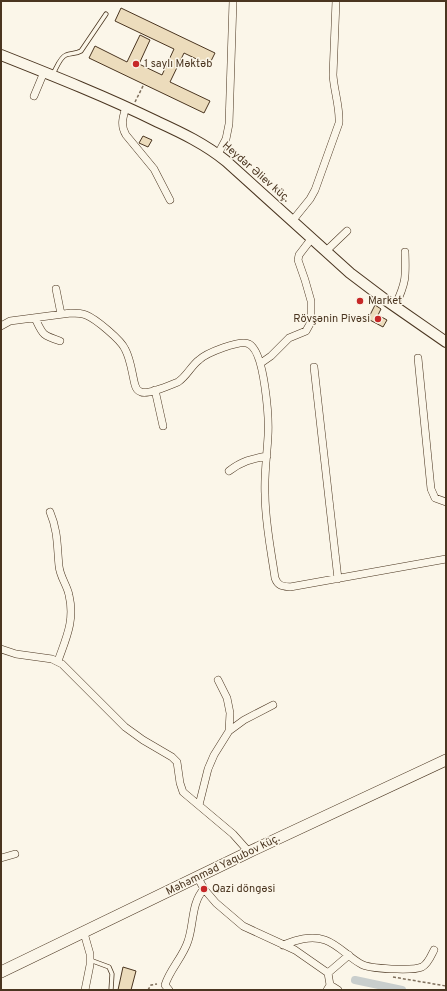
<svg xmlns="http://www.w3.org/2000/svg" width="447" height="991" font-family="Overpass,sans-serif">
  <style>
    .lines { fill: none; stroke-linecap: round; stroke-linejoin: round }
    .canal { stroke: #c9cecd; stroke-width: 8 }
    .building { fill: #ecdcbc; stroke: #4a3520 }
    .service-casing { stroke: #4a3520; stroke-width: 5 }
    .minor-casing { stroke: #4a3520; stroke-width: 8 }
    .secondary-casing { stroke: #4a3520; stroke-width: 12 }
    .primary-casing { stroke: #4a3520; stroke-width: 12 }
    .path { stroke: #7f6f5c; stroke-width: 1.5; stroke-dasharray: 3 2; stroke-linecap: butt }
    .service { stroke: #fbf6e9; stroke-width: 3.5 }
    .minor { stroke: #fbf6e9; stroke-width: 7 }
    .secondary { stroke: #fbf6e9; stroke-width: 10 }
    .primary { stroke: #fbf6e9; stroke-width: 11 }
    .poi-dot { fill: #c62828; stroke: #fbf6e9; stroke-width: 1.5 }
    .labels { text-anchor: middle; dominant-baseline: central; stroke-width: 3; stroke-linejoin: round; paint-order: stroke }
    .poi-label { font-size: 11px; fill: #4a3520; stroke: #fbf6e9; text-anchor: start }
    .street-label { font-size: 11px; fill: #4a3520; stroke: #fbf6e9 }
  </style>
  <rect width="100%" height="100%" fill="#fbf6e9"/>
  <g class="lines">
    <path class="canal" d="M 355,980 L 402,990"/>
  </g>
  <path class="building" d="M 121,8 L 215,53 L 209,65 L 184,53 L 170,82 L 210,101 L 204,113 L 89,58 L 95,46 L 127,62 L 140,35 L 150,40 L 139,64 L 162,75 L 174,49 L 115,21 Z
    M 143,136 L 152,140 L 148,147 L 139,143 Z
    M 375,305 L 381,309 L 378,315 L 387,320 L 383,327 L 368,319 Z
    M 123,967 L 136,971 L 131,990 L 118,990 Z"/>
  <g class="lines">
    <defs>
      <path id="service" d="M 53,74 C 56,69 60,57 66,55 C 71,53 76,54 81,51 L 106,14
        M 90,960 L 109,967 L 112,974 L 111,990"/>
      <path id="minor" d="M 34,96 L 44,72
        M 126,107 C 123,117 120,125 126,135 L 154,169 L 170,200
        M 218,154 L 226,139 L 229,124 L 233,1
        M 293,220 L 310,199 L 315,190 L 339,123 C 340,107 334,91 333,75 L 336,1
        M 326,251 L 347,231
        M 56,289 L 61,314
        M 395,306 C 406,283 406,277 405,252
        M 35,318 C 43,335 42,335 60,341
        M 1,326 L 10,321 L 71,313 C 76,313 81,313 86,315 C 96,319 121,340 125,349 C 131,360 132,374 135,385 C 136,389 138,391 141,392 C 148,395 170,385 178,382 C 187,376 191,366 199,360 C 206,353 241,339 249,344 C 265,352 269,419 268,436 C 267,455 264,475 265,494 C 265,522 271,550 275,578 C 278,586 282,586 290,587 L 446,559
        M 418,358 L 431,489 L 435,498 L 446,502
        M 261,363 L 271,356 L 289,338 L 306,331 L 311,322 L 311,301 L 305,280 L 298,260 L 299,255 L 312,238
        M 314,367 L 338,579
        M 155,390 L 163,426
        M 229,471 C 242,461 251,459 267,456
        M 50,512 C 58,531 57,546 59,566 C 60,577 67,585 69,595 C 75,621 66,638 58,661
        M 1,649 L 16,654 L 52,659 L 62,664 L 125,727 L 143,740 L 172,757 L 177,762 L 180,783 L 183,792 L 233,834 L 249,852
        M 229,731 L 244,720 L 273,705
        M 199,805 L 208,769 L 214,755 L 229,731 L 230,713 L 227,698 L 218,680
        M 1,858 L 15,854
        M 198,878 L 204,889 L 216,903 L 243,926 L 295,950 L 328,973 L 330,985 L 327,990
        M 84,933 L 90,954 L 90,965 L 85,990
        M 283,945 C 296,940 311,935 325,940 C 339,945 348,957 361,964 C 369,969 413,971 422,967 C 428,964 431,956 434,950
        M 328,973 L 349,955
        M 330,985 L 338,990
        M 169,990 L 165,985 C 170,969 183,957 188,941 C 194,924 191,903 204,889"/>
      <path id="secondary" d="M 1,55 C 54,76 107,97 158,122 C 182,133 205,144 226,161 L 350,273 L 387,301 L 446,342"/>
      <path id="primary" d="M 1,972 L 249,852 L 446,760"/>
    </defs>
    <use href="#service" class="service-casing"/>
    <use href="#minor" class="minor-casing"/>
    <use href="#secondary" class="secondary-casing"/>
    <use href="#primary" class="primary-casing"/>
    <path class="path" d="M 135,102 L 144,84
      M 393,977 L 446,986
      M 148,990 L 151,985 L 157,984"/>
    <use href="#service" class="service"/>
    <use href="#minor" class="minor"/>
    <use href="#secondary" class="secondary"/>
    <use href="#primary" class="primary"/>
  </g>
  <g class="poi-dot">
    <circle cx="136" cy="64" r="4"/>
    <circle cx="360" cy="301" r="4"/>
    <circle cx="378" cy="319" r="4"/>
    <circle cx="204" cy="889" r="4"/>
  </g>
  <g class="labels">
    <g class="poi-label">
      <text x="144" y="64">1 saylı Məktəb</text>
      <text x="368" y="301">Market</text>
      <text x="370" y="319" text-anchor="end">Rövşənin Pivəsi</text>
      <text x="212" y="889">Qazi döngəsi</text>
    </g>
    <g class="street-label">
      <text transform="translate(256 172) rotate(41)">Heydər Əliev küç.</text>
      <text transform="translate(223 865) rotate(-26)">Məhəmməd Yaqubov küç.</text>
    </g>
  </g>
  <rect width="447" height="991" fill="none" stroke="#4a3520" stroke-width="4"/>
</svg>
